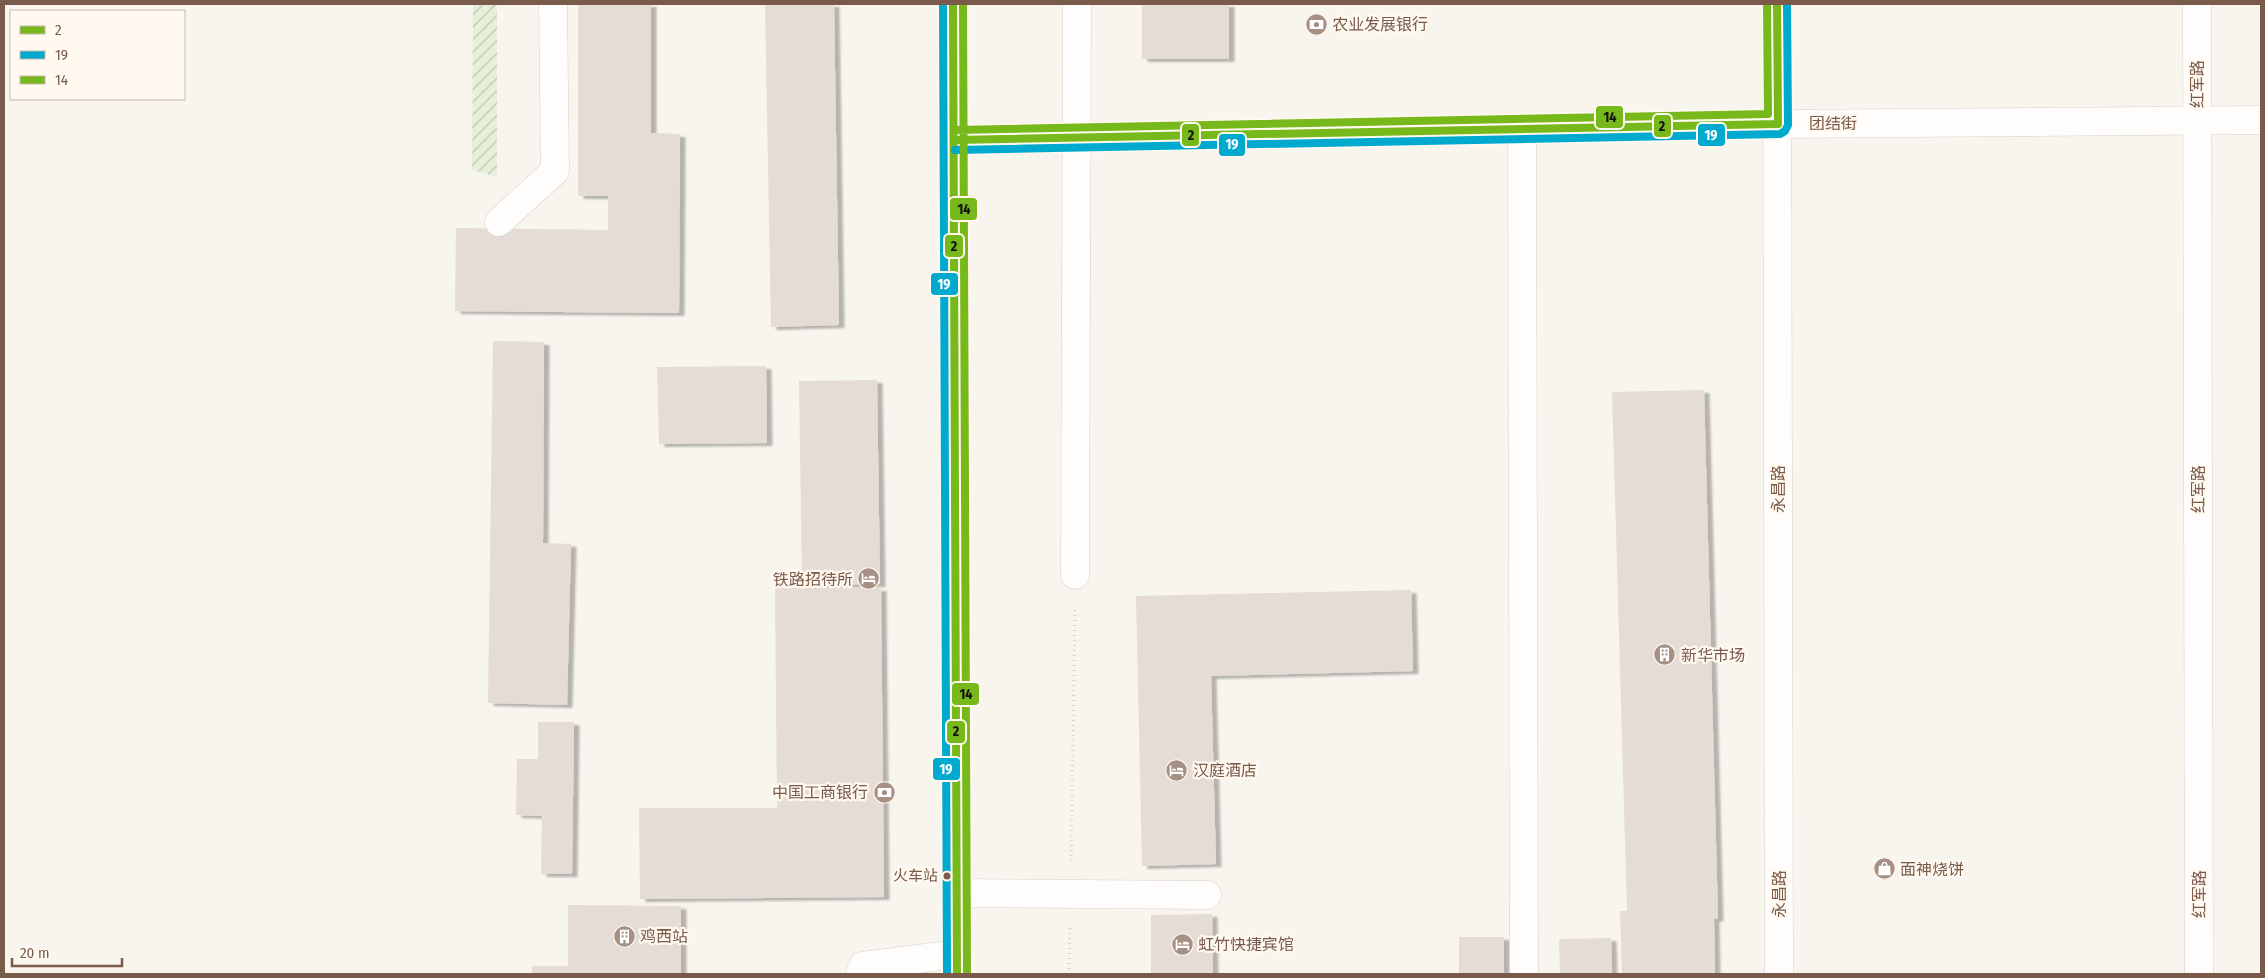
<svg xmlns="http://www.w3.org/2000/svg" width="2265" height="978" font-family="'Fira Sans Condensed','Noto Sans SC',sans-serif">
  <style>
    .garden { fill: url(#garden-furrows) }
    .building { fill: #e5dcd5; filter: url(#shadow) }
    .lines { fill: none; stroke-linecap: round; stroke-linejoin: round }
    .minor-casing { stroke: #d8d1cc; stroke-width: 29 }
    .major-casing { stroke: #dad0ca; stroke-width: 29 }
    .path { stroke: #dcd3ce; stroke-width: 3; stroke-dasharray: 1 4; stroke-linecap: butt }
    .minor { stroke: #fefdfc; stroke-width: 28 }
    .major { stroke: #f4eee6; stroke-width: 28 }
    .bus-1-casing { stroke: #fff9f0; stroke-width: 11 }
    .bus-2-casing { stroke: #fff9f0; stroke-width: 11 }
    .bus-3-casing { stroke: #fff9f0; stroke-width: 11 }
    .bus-1 { stroke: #77b81a; stroke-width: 8 }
    .bus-2 { stroke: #00a9ce; stroke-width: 8 }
    .bus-3 { stroke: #77b81a; stroke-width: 8 }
    .bus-dot { fill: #7a5a4a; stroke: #fff9f0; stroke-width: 2 }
    .labels { text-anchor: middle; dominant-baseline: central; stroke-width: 4.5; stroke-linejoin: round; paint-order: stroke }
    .bus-label { font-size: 15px; fill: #7a5a4a; stroke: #fff9f0; text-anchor: end }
    .poi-label { font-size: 16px; fill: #7a5a4a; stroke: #fff9f0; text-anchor: start }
    .street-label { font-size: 16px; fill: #7a5a4a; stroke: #fff9f0 }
    .line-badge { stroke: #fff9f0; stroke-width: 2 }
    .badge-label { font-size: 14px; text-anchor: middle; font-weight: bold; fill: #fff }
    .pale-badge-label { font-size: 14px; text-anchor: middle; font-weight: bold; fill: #111 }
  </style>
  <defs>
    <pattern id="garden-furrows" width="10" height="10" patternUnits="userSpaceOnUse" patternTransform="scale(1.25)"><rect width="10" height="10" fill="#e6f0d8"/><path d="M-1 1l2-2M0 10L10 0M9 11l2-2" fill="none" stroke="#bfc5b1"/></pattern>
    <filter id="shadow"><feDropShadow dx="5.5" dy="3" stdDeviation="1" flood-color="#0004"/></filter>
  </defs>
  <rect width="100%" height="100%" fill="#f8f4ee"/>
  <path class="garden" d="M 473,4 L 497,4 L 497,177 L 472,170 Z"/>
  <path class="building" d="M 578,4 L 651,4 L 651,133 L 680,134 L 679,313 L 455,311 L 456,228 L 608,230 L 608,196 L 578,196 Z
    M 765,4 L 834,4 L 839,325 L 771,327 Z
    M 1142,4 L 1229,4 L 1229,59 L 1142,59 Z
    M 493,341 L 544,342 L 543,543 L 571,544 L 567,705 L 488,703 Z
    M 766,366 L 767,443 L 659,444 L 657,367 Z
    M 877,380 L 880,584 L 802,585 L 799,381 Z
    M 1704,390 L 1718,918 L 1714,919 L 1715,974 L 1622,974 L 1620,911 L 1627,911 L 1612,392 Z
    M 775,588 L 881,588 L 884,897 L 640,899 L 639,808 L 777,808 Z
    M 1411,590 L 1413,671 L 1211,676 L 1216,864 L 1142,866 L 1136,596 Z
    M 538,722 L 574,722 L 572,874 L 541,874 L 542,816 L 516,815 L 517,759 L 538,759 Z
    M 568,905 L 681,906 L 681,974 L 532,974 L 532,966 L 568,966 Z
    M 1212,914 L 1213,974 L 1151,974 L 1151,915 Z
    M 1459,937 L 1504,937 L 1504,974 L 1459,974 Z
    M 1611,938 L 1612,974 L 1560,974 L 1559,939 Z"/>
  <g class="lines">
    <defs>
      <path id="minor" d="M 1777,4 L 1779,974
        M 2197,4 L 2199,974
        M 1522,128 L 1524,974
        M 955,140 L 1778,124 L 2261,120
        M 499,222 L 555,171 L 553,4
        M 1075,575 L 1077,4
        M 957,893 L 1207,895
        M 860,974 L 863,966 L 957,954"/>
      <path id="major" d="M 953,4 L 957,974"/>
    </defs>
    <use href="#minor" class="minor-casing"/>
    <use href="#major" class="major-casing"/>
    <path class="path" d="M 1071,861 L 1075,607
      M 1069,974 L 1070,927"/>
    <use href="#minor" class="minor"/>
    <use href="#major" class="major"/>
    <defs>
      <path id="bus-1" d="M 953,4 L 957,974
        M 955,140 L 1778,124 L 1777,4"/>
      <path id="bus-2" d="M 943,4 L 947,974
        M 955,150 L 1780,134 L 1785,131 L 1788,125 L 1787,4"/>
      <path id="bus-3" d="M 963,4 L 967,974
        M 955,130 L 1768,114 L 1767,4"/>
    </defs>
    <use href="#bus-1" class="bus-1-casing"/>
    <use href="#bus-2" class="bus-2-casing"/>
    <use href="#bus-3" class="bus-3-casing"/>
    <use href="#bus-1" class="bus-1"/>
    <use href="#bus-2" class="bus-2"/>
    <use href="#bus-3" class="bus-3"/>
  </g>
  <defs>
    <symbol id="bank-disc" viewBox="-11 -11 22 22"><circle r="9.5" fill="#a69083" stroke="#fff9f0"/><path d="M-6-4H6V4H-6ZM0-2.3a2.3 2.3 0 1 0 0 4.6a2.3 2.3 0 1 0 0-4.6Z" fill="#fff"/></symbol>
    <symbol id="hotel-disc" viewBox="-11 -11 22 22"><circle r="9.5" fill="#a69083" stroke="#fff9f0"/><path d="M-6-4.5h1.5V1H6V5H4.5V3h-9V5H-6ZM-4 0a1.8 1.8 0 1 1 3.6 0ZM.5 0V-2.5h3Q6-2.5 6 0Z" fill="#fff"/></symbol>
    <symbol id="building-disc" viewBox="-11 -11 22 22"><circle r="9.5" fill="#a69083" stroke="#fff9f0"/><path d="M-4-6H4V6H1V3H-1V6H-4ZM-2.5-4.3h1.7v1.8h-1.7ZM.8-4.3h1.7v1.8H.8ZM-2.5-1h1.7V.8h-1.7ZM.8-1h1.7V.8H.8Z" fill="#fff"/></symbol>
    <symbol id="shop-disc" viewBox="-11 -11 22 22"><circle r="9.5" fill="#a69083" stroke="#fff9f0"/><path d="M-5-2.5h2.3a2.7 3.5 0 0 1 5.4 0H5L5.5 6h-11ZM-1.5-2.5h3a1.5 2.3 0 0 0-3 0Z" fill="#fff"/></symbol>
  </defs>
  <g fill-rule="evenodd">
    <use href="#bank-disc" x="1304" y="12" width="25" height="25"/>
    <use href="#hotel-disc" x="856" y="566" width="25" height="25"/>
    <use href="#building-disc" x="1652" y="642" width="25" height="25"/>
    <use href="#hotel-disc" x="1164" y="758" width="25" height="25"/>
    <use href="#bank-disc" x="872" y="780" width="25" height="25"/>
    <use href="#shop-disc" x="1872" y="856" width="25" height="25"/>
    <use href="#building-disc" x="612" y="924" width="25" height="25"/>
    <use href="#hotel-disc" x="1170" y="932" width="25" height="25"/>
  </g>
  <circle class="bus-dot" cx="947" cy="876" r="4.5"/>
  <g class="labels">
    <g class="bus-label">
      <text x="938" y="876">火车站</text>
    </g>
    <g class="poi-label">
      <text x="1332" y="24">农业发展银行</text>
      <text x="853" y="579" text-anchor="end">铁路招待所</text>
      <text x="1681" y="655">新华市场</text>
      <text x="1193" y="770">汉庭酒店</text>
      <text x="868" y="792" text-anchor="end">中国工商银行</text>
      <text x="1900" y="869">面神烧饼</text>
      <text x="640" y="936">鸡西站</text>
      <text x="1198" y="944">虹竹快捷宾馆</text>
    </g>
    <g class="street-label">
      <text transform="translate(2197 84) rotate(-90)">红军路</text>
      <text x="1833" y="123">团结街</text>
      <text transform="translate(1778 489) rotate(-90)">永昌路</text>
      <text transform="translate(2198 489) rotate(-90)">红军路</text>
      <text transform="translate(1779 894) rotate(-90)">永昌路</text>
      <text transform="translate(2199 894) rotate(-90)">红军路</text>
    </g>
  </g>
  <g class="line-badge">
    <rect x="1595" y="105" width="29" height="24" rx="5" fill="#77b81a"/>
    <rect x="1653" y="114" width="19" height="24" rx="5" fill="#77b81a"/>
    <rect x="1697" y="123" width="29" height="24" rx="5" fill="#00a9ce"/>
    <rect x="1181" y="123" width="19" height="24" rx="5" fill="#77b81a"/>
    <rect x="1218" y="133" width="28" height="24" rx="5" fill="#00a9ce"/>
    <rect x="949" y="197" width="29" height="24" rx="5" fill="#77b81a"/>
    <rect x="944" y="234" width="20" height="24" rx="5" fill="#77b81a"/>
    <rect x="930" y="272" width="29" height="24" rx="5" fill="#00a9ce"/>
    <rect x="951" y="682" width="29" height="24" rx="5" fill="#77b81a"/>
    <rect x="946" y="720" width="20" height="24" rx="5" fill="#77b81a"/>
    <rect x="932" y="757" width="29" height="24" rx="5" fill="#00a9ce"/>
  </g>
  <g class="badge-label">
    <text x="1711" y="140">19</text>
    <text x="1232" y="149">19</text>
    <text x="944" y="289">19</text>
    <text x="946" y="774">19</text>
  </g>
  <g class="pale-badge-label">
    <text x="1610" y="122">14</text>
    <text x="1662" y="131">2</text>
    <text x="1191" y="140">2</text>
    <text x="964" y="214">14</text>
    <text x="954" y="251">2</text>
    <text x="966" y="699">14</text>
    <text x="956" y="736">2</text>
  </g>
  <rect width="2265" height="978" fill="none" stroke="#7a5a4a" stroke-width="10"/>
  <rect x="10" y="10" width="175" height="90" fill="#fff9f0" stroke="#cab9ae"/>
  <rect x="20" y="26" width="25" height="8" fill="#77b81a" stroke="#cab9ae"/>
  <text x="55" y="35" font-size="15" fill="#7a5a4a">2</text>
  <rect x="20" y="51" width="25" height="8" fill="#00a9ce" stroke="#cab9ae"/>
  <text x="55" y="60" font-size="15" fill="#7a5a4a">19</text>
  <rect x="20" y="76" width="25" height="8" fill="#77b81a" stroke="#cab9ae"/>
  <text x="55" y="85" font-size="15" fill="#7a5a4a">14</text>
  <path d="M12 958v8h110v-8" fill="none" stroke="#7a5a4a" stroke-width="2.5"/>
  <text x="20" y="958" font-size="15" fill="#7a5a4a" stroke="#fff9f0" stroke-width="4" paint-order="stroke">20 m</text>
</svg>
